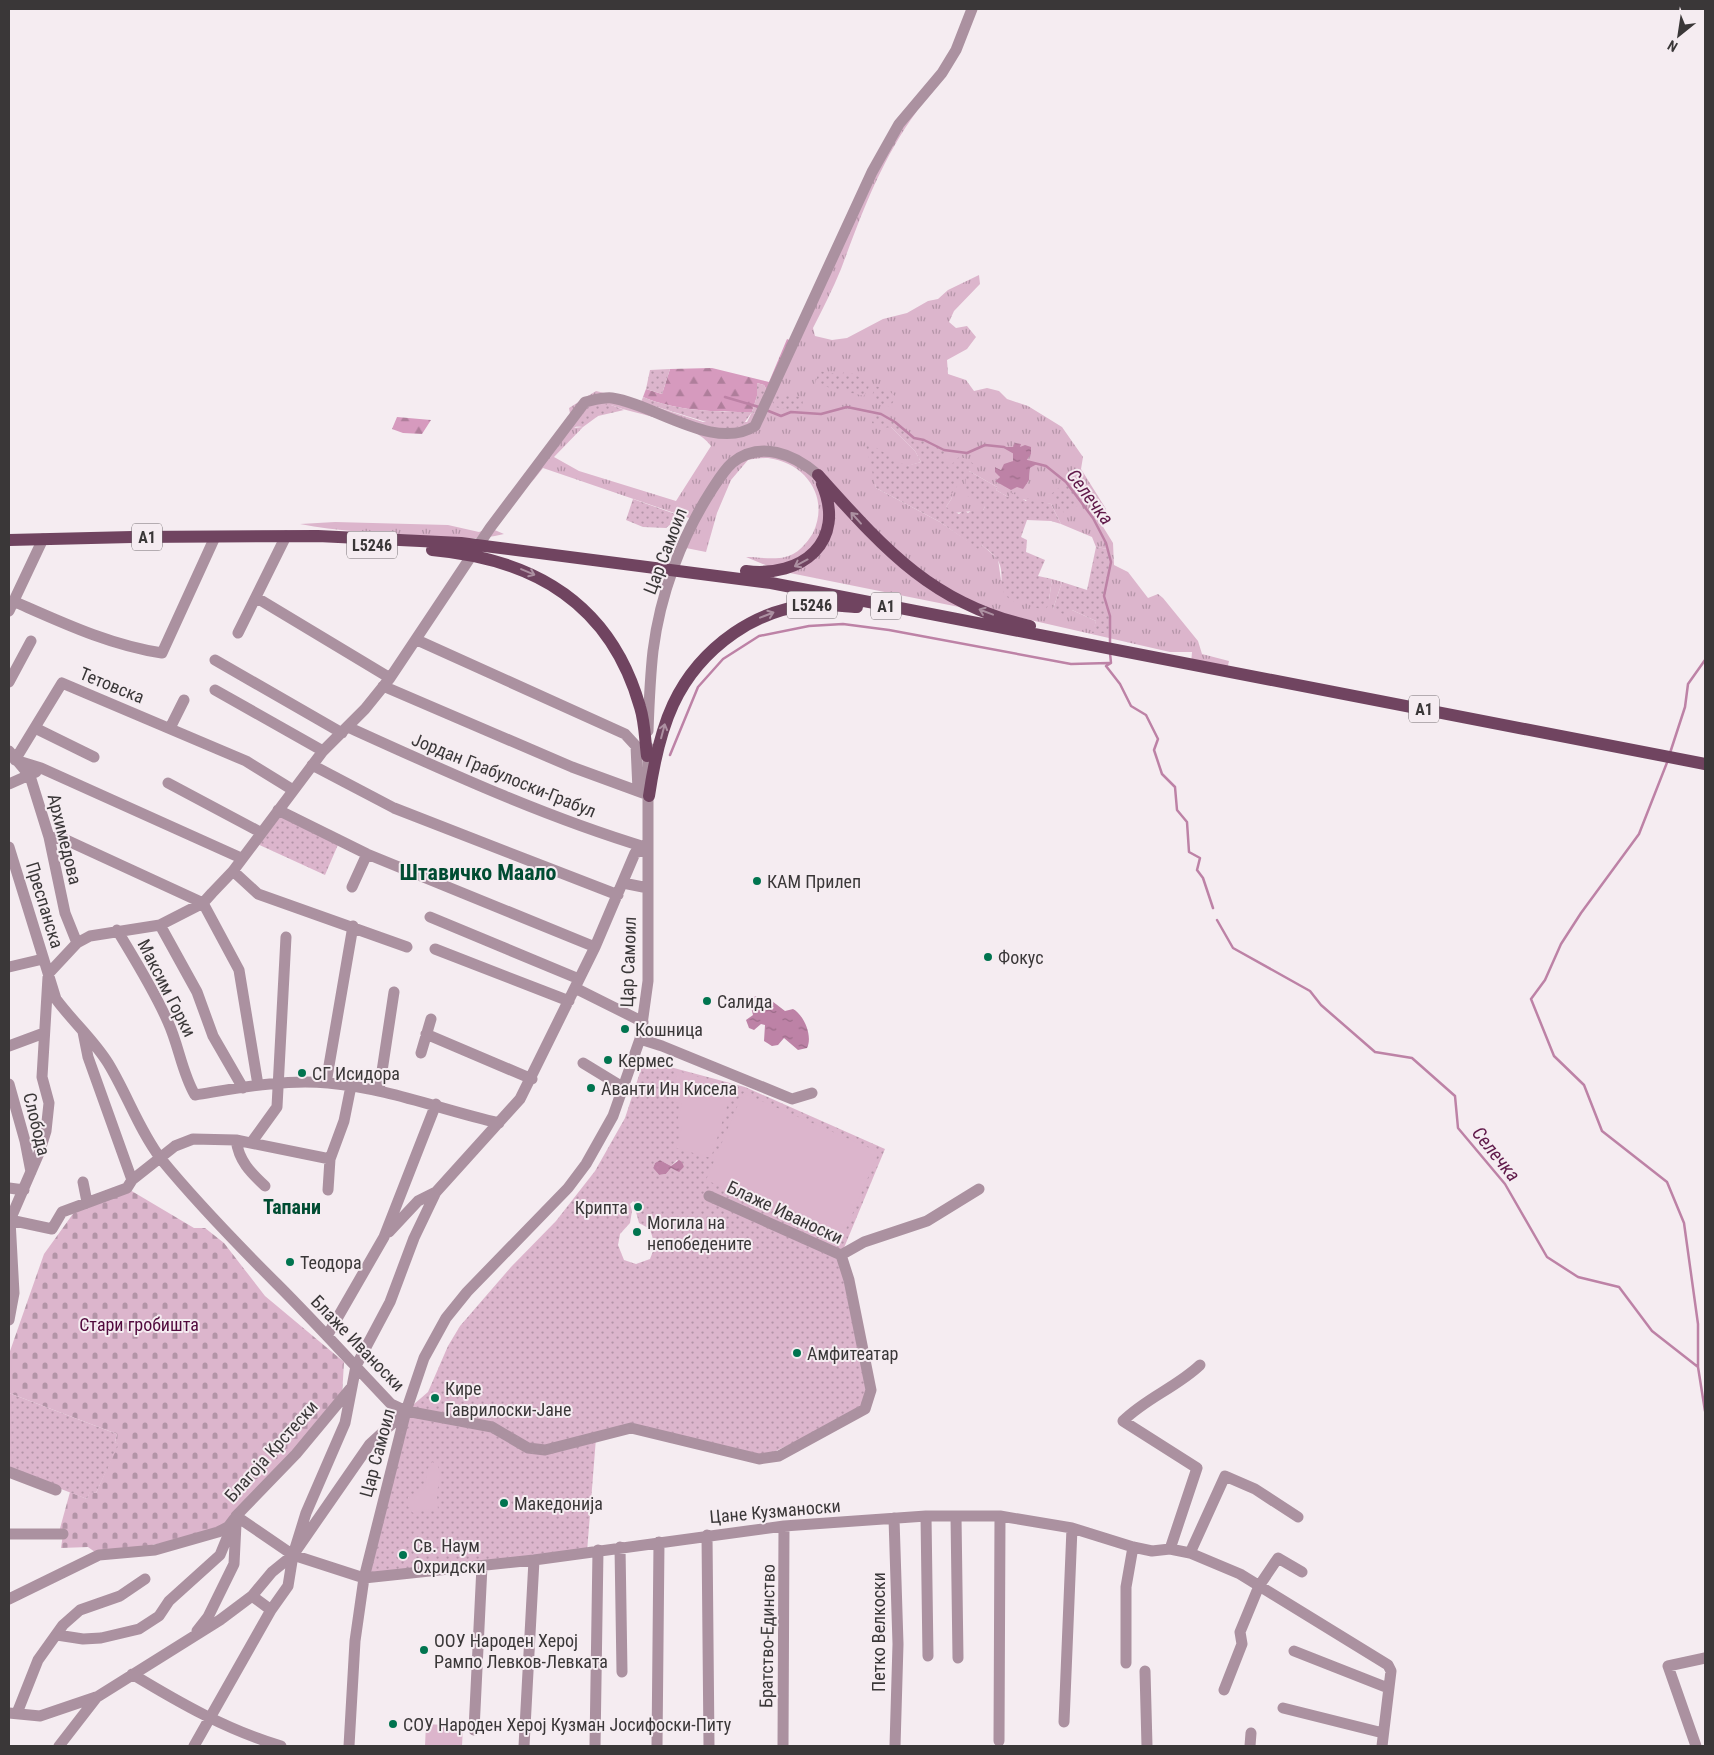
<svg xmlns="http://www.w3.org/2000/svg" width="1714" height="1755" font-family="'Roboto Condensed',sans-serif">
  <style>
    .grass { fill: url(#grass-tufts); fill-rule: evenodd }
    .forest { fill: url(#forest-firs) }
    .cemetery { fill: url(#cemetery-stones) }
    .park { fill: url(#park-dots); fill-rule: evenodd }
    .pitch { fill: #dcb5cc }
    .water { fill: url(#water-ripples) }
    .lines { fill: none; stroke-linecap: round; stroke-linejoin: round }
    .stream { stroke: #bd82a6; stroke-width: 2.5 }
    .minor { stroke: #ab91a0; stroke-width: 11 }
    .major { stroke: #704460; stroke-width: 12 }
    .oneway { stroke: #ac90a1 }
    .poi-dot { fill: #00744f; stroke: #f5ecf1; stroke-width: 2 }
    .labels { text-anchor: middle; dominant-baseline: central; stroke-width: 4; stroke-linejoin: round; paint-order: stroke }
    .shield { fill: #f5ecf1; stroke: #726d70; stroke-width: 1 }
    .shield-label { font-size: 16px; font-weight: bold; fill: #3a3738 }
    .street-label { font-size: 18px; fill: #3a3738; stroke: #f5ecf1 }
    .poi-label { font-size: 18px; fill: #3a3738; stroke: #f5ecf1; text-anchor: start }
    .park-label { font-size: 18px; fill: #50093c; stroke: #f5ecf1 }
    .water-label { font-size: 19px; font-style: italic; fill: #5f1949; stroke: #f5ecf1 }
    .quarter-label { font-size: 20px; font-weight: bold; fill: #004c32; stroke: #f5ecf1 }
    .district-label { font-size: 22px; font-weight: bold; fill: #004c32; stroke: #f5ecf1 }
  </style>
  <defs>
    <pattern id="grass-tufts" width="24" height="20" patternUnits="userSpaceOnUse" patternTransform="scale(1.25)"><rect width="24" height="20" fill="#dcb5cc"/><path d="M3 7l-1-3M5 7V3M7 7l1-3M15 17l-1-3M17 17v-4M19 17l1-3" fill="none" stroke="#b394a7"/></pattern>
    <pattern id="forest-firs" width="22" height="20" patternUnits="userSpaceOnUse" patternTransform="scale(1.25)"><rect width="22" height="20" fill="#d69abe"/><path d="M5 1l3.5 6h-7zM16 11l3.5 6h-7z" fill="#af7e9b"/></pattern>
    <pattern id="cemetery-stones" width="16" height="16" patternUnits="userSpaceOnUse" patternTransform="scale(1.25)"><rect width="16" height="16" fill="#dcb5cc"/><path d="M2 7V4a2 2 0 0 1 4 0v3zM10 15v-3a2 2 0 0 1 4 0v3z" fill="#b394a7"/></pattern>
    <pattern id="park-dots" width="8" height="8" patternUnits="userSpaceOnUse" patternTransform="scale(1.25)"><rect width="8" height="8" fill="#dcb5cc"/><path d="M2 2h.1M6 6h.1" fill="none" stroke="#b394a7" stroke-width="1.8" stroke-linecap="round"/></pattern>
    <pattern id="water-ripples" width="26" height="14" patternUnits="userSpaceOnUse" patternTransform="scale(1.25)"><rect width="26" height="14" fill="#bd82a6"/><path d="M2 4q2-2 4 0t4 0M15 11q2-2 4 0t4 0" fill="none" stroke="#9b6b88"/></pattern>
  </defs>
  <rect width="100%" height="100%" fill="#f5ecf1"/>
  <path class="grass" d="M 917,111 C 881,160 862,213 841,269 C 833,289 823,308 813,328 L 815,336 L 832,340 L 847,338 L 883,319 L 907,313 L 928,301 L 938,299 L 948,290 L 979,275 L 980,284 L 954,311 L 949,322 L 956,328 L 967,326 L 976,337 L 967,349 L 947,360 L 948,374 L 966,380 L 974,391 L 987,388 L 999,391 L 1007,399 L 1028,406 L 1062,427 L 1083,457 L 1081,469 L 1106,509 L 1097,517 L 1113,543 L 1114,565 L 1128,572 L 1148,598 L 1158,594 L 1163,598 L 1198,641 L 1202,654 L 1229,661 L 1227,670 L 1191,664 L 1192,652 L 1170,652 L 1000,613 L 984,612 L 780,571 L 746,557 C 758,557 774,560 785,557 C 797,555 807,543 813,533 C 830,497 806,463 768,458 C 762,458 754,459 748,460 L 731,480 L 717,513 L 706,552 L 681,547 L 692,519 L 543,468 L 531,483 L 571,419 L 569,408 L 596,391 L 641,402 L 703,422 L 747,422 L 752,412 L 760,417 L 899,124 ZM 611,405 C 639,416 693,421 711,446 L 676,501 L 579,471 L 554,457 L 583,427 L 574,428 ZM 895,422 L 914,438 L 924,440 L 948,468 L 969,471 L 997,487 L 996,490 L 1008,497 L 1051,504 L 1061,524 L 1092,537 L 1096,547 L 1108,549 L 1111,563 L 1104,596 L 1110,616 L 1093,633 L 1096,621 L 1072,610 L 1053,609 L 1062,582 L 1052,579 L 1049,600 L 1024,598 L 1001,580 L 998,559 L 982,545 L 978,548 L 940,522 L 876,488 L 874,476 L 921,462 L 915,451 L 891,427 ZM 1005,447 L 1019,448 L 1026,461 L 1036,464 L 1030,468 L 1029,480 L 995,481 L 1000,477 L 995,467 L 1001,470 L 1013,461 L 1013,453 Z
    M 966,473 L 985,507 L 983,510 L 954,513 L 946,507 L 952,498 L 949,496 Z
    M 335,522 L 448,525 L 479,532 L 490,528 L 504,534 C 475,542 441,537 412,535 C 374,533 337,531 300,524 Z"/>
  <path class="forest" d="M 787,339 L 794,342 L 770,396 L 764,385 L 757,383 L 757,396 L 752,412 C 716,412 676,411 643,397 L 646,389 L 662,394 L 670,369 L 712,368 L 769,382 Z
    M 397,417 L 431,420 L 422,434 L 403,433 L 392,429 Z"/>
  <path class="cemetery" d="M 130,1190 L 194,1228 L 205,1228 L 224,1243 L 265,1296 L 344,1362 L 342,1396 L 236,1516 L 205,1535 L 99,1555 L 88,1547 L 61,1548 L 63,1534 L 59,1532 L 70,1492 L 87,1499 L 90,1491 L 96,1493 L 118,1444 L 115,1442 L 117,1434 L 9,1393 L 9,1354 L 44,1254 L 75,1211 Z"/>
  <path class="park" d="M 670,369 L 662,394 L 646,389 L 650,370 Z
    M 845,370 L 871,383 L 864,396 L 815,384 L 819,371 L 842,375 Z
    M 757,383 L 764,385 L 770,396 L 783,395 L 803,397 L 802,413 L 775,407 L 770,397 L 761,417 L 752,412 L 742,426 L 729,429 L 641,402 L 643,397 C 676,411 716,412 752,412 L 757,396 Z
    M 875,386 L 887,389 L 896,397 L 890,407 L 871,400 Z
    M 600,404 L 611,405 L 624,410 L 598,416 L 583,427 L 572,426 L 588,407 Z
    M 874,412 L 895,422 L 914,438 L 924,440 L 944,450 L 948,468 L 959,457 L 967,459 L 975,465 L 969,471 L 997,487 L 996,490 L 1008,497 L 1011,492 L 1026,501 L 1028,498 L 1051,504 L 1061,524 L 1051,521 L 1027,520 L 1021,537 L 1027,540 L 1026,552 L 1045,560 L 1038,576 L 1052,579 L 1049,600 L 1051,602 L 1045,610 L 1032,607 L 1024,599 L 1017,603 C 992,593 1008,575 997,559 C 993,553 986,549 982,545 L 978,549 L 940,522 L 876,488 L 865,441 L 906,466 L 921,462 L 915,451 L 891,427 L 884,428 L 872,423 ZM 966,474 L 966,495 L 985,507 L 983,510 L 972,510 L 968,513 L 964,510 L 959,514 L 946,507 L 952,498 L 950,496 Z
    M 1066,482 L 1082,503 L 1065,514 L 1050,495 Z
    M 633,499 L 681,516 L 666,528 L 643,527 L 626,520 Z
    M 1096,547 L 1108,549 L 1111,562 L 1104,596 L 1110,616 L 1109,633 L 1092,633 L 1096,621 L 1072,610 L 1065,615 L 1053,609 L 1062,582 L 1087,590 Z
    M 278,810 L 340,840 L 325,875 L 253,842 Z
    M 644,1060 L 745,1087 L 885,1149 L 841,1255 L 871,1390 L 865,1409 L 759,1459 L 631,1428 L 596,1438 L 587,1552 L 364,1578 L 406,1411 L 428,1392 L 448,1346 L 460,1326 L 511,1267 L 556,1221 L 595,1171 L 625,1118 ZM 660,1160 L 671,1166 L 677,1160 L 684,1167 L 680,1171 L 671,1168 L 666,1174 L 659,1175 L 653,1168 L 655,1163 ZM 633,1201 L 639,1206 L 636,1212 L 639,1223 L 650,1229 L 655,1246 L 650,1259 L 636,1264 L 624,1260 L 618,1245 L 620,1234 L 630,1223 L 632,1211 L 630,1204 Z
    M 9,1393 L 117,1434 L 115,1442 L 119,1444 L 96,1493 L 90,1492 L 87,1499 L 9,1469 Z"/>
  <path class="pitch" d="M 678,1071 L 733,1087 L 711,1158 L 676,1148 L 682,1127 L 676,1126 L 682,1104 L 669,1100 Z
    M 743,1093 L 879,1152 L 842,1238 L 706,1180 Z
    M 432,1462 L 437,1464 L 440,1472 L 437,1495 L 438,1510 L 425,1509 L 413,1513 L 407,1505 L 408,1497 L 425,1488 L 427,1470 Z
    M 426,1724 L 463,1726 L 462,1746 L 425,1746 Z"/>
  <path class="water" d="M 1015,443 L 1021,444 L 1020,447 L 1025,445 L 1031,447 L 1031,454 L 1026,461 L 1037,464 L 1030,468 L 1029,480 L 1023,489 L 1017,487 L 1011,490 L 995,481 L 1000,477 L 995,472 L 995,467 L 1001,470 L 1004,464 L 1013,461 L 1013,453 L 1004,447 L 1013,447 Z
    M 755,996 L 761,996 L 767,1003 L 772,1001 L 785,1011 L 793,1009 C 804,1015 813,1036 807,1048 L 798,1050 L 784,1038 L 778,1045 L 772,1046 L 764,1041 L 765,1025 L 761,1024 L 754,1030 L 749,1028 L 746,1020 L 753,1015 L 750,1003 Z
    M 660,1160 L 671,1166 L 679,1160 L 682,1162 L 684,1167 L 679,1172 L 671,1168 L 666,1174 L 659,1175 L 653,1168 L 655,1163 Z"/>
  <g class="lines">
    <path class="stream" d="M 725,397 L 759,407
      M 766,410 L 781,416 L 791,412 L 821,414 L 847,407 L 881,414 L 895,422 L 914,438 L 924,440 L 944,450 L 967,453 L 985,445 L 1004,447 L 1013,452
      M 1026,461 L 1046,466 L 1066,482 L 1093,518 L 1106,543 L 1111,562 L 1104,596 L 1110,616 L 1110,645
      M 1110,653 L 1111,663 L 1106,666 L 1120,684 L 1131,706 L 1146,715 L 1158,739 L 1154,750 L 1162,774 L 1175,787 L 1177,810 L 1187,822 L 1189,852 L 1200,858 L 1197,870 L 1203,878 L 1213,908
      M 1670,753 L 1685,707 L 1688,684 L 1705,660
      M 670,755 L 698,687 L 723,659 L 759,636 L 809,626 L 843,624 L 889,630 L 1071,664 L 1109,663
      M 1668,760 L 1639,834 L 1581,913 L 1561,944 L 1545,980 L 1531,999 L 1554,1056 L 1584,1085 L 1602,1131 L 1667,1182 L 1684,1223 L 1698,1324 L 1698,1367
      M 1217,920 L 1233,948 L 1310,991 L 1321,1005 L 1375,1052 L 1412,1058 L 1455,1096 L 1458,1128 L 1505,1184 L 1547,1257 L 1578,1277 L 1619,1287 L 1652,1331 L 1698,1367 L 1705,1411"/>
    <path class="minor" d="M 257,598 L 390,678
      M 13,601 C 61,622 109,645 162,653 L 215,537
      M 9,611 L 43,539
      M 238,633 L 286,536
      M 417,640 L 625,734 L 636,746 L 638,790
      M 215,660 L 342,733
      M 9,682 L 31,641
      M 383,686 L 572,767 L 643,793
      M 215,690 L 323,751
      M 348,727 C 447,772 545,817 648,848
      M 35,728 L 94,757
      M 170,728 L 184,700
      M 648,731 C 649,704 650,678 653,651 C 660,595 681,538 711,491 C 717,482 724,470 732,463 C 760,440 794,454 818,475
      M 9,751 L 30,776 L 49,837 L 65,913 L 77,943
      M 312,765 L 394,808 L 618,895
      M 168,783 L 260,832
      M 9,784 L 36,772
      M 278,810 L 367,854 L 595,947
      M 49,837 L 64,839 L 203,903 L 239,970 L 258,1085
      M 9,847 L 56,999 C 72,1021 93,1039 108,1063 C 127,1094 139,1130 161,1159 C 197,1203 237,1244 277,1284 C 316,1323 353,1364 391,1404 L 406,1411 L 492,1427 L 528,1448 L 545,1450 L 631,1428 L 759,1459 L 779,1456 L 865,1409 L 871,1390 L 849,1280 L 841,1255 L 709,1196
      M 241,858 L 41,768 L 15,760 L 62,683 L 246,761 L 293,790
      M 233,871 L 258,894 L 407,947
      M 623,883 L 648,888
      M 352,887 L 367,854
      M 430,917 L 579,979
      M 160,925 L 197,992 L 213,1036 L 243,1088
      M 117,930 C 135,960 154,990 168,1022 C 179,1046 182,1073 195,1095 C 239,1088 283,1079 328,1083 C 387,1088 442,1110 499,1123
      M 435,949 L 569,1001
      M 9,967 L 43,959
      M 49,973 L 77,943 L 90,936 L 160,925 L 203,903 L 212,893 L 233,871 L 323,751 L 365,709 L 390,678 L 490,528 L 585,402 C 594,400 603,397 612,398 C 654,404 715,452 755,426 L 872,172 L 899,124 L 942,73 L 956,50 L 972,9
      M 575,988 L 643,1022
      M 83,1032 L 88,1057 L 132,1180
      M 426,1034 L 532,1079
      M 640,1039 L 662,1046 L 792,1099 L 812,1093
      M 9,1046 L 44,1033
      M 421,1053 L 431,1019
      M 583,1063 L 624,1088
      M 326,1083 L 353,926
      M 9,1084 L 25,1141 L 31,1172
      M 379,1091 L 394,992
      M 236,1140 C 239,1161 250,1172 265,1186
      M 251,1143 L 277,1107 L 286,937
      M 83,1182 L 87,1202
      M 9,1188 L 24,1190
      M 328,1190 L 330,1159 L 344,1121 L 351,1086
      M 10,1220 L 52,1229 L 62,1212 L 127,1188 L 132,1180 L 175,1146 L 193,1139 L 236,1140 L 330,1159
      M 389,1232 L 418,1201 L 436,1192
      M 841,1255 L 864,1242 L 927,1221 L 979,1189
      M 9,1320 L 14,1293 L 10,1220 L 39,1153 L 46,1131 L 49,1103 L 42,1077 L 48,977
      M 327,1336 L 384,1237 L 436,1104
      M 9,1472 L 56,1490
      M 236,1516 L 293,1555 L 364,1578 L 534,1560 L 784,1526 L 926,1516 L 1000,1516 L 1072,1528 L 1133,1547 L 1152,1551 L 1170,1549 L 1190,1553 L 1240,1574 L 1388,1665 L 1391,1671 L 1382,1746
      M 926,1516 L 928,1656
      M 956,1516 L 958,1658
      M 894,1518 L 898,1644 L 895,1746
      M 9,1534 L 63,1534
      M 707,1535 L 709,1746
      M 620,1547 L 622,1672
      M 1170,1549 L 1197,1468 L 1123,1421 C 1146,1398 1177,1387 1200,1365
      M 1190,1553 L 1225,1476 L 1255,1489 L 1298,1517
      M 252,1596 L 271,1610
      M 9,1599 L 99,1555 L 155,1550 L 218,1532 L 228,1527 L 234,1519
      M 197,1631 L 208,1617 L 234,1564 L 236,1524
      M 57,1635 L 83,1639 L 101,1638 L 139,1629 L 159,1616 L 169,1601 L 220,1555 L 236,1516 L 296,1454 L 350,1389
      M 1294,1651 L 1388,1688
      M 1126,1663 L 1126,1587 L 1133,1547
      M 1145,1671 L 1147,1746
      M 132,1674 C 180,1703 227,1730 281,1746
      M 1224,1690 L 1242,1644 L 1240,1632 L 1259,1586 L 1278,1558 L 1302,1572
      M 1283,1708 L 1383,1733
      M 9,1713 L 40,1716 L 96,1697
      M 17,1713 L 38,1660 L 63,1625 L 80,1610 L 120,1596 L 145,1579
      M 1064,1722 L 1072,1528
      M 474,1730 L 482,1566
      M 999,1741 L 1000,1516
      M 59,1746 L 97,1697 L 220,1620 L 252,1596 L 272,1572 L 293,1555 L 370,1444 L 406,1411
      M 194,1746 L 271,1610 L 288,1586 L 293,1555 L 306,1513 L 345,1423 L 356,1366 L 390,1302 L 414,1238 L 436,1192 L 520,1099 L 595,947 L 635,853 L 648,848
      M 349,1746 L 355,1641 L 364,1578 L 406,1411 L 424,1358 L 446,1318 L 467,1292 L 568,1188 L 586,1164 L 613,1116 L 640,1039 L 648,981 L 648,747
      M 524,1746 L 534,1560
      M 595,1746 L 598,1550
      M 657,1746 L 659,1542
      M 783,1746 L 784,1526
      M 1250,1746 L 1251,1733
      M 1696,1746 L 1668,1666 L 1705,1658"/>
    <path class="major" d="M 818,475 C 882,546 931,604 1030,626
      M 9,540 L 132,537 L 318,536 L 461,543 L 771,583 L 1705,764
      M 432,550 C 535,559 611,604 640,707 C 645,723 645,741 647,756
      M 746,571 C 802,578 847,542 822,484
      M 649,796 C 659,728 675,674 734,633 C 756,618 781,608 808,605 C 824,604 841,606 857,607"/>
  </g>
  <defs><path id="oneway-shaft" d="M-6 0H5M1.5-3L5.5 0L1.5 3" fill="none" stroke-width="1.6" stroke-linecap="round" stroke-linejoin="round" transform="scale(1.25)"/></defs>
  <g class="oneway">
    <use href="#oneway-shaft" transform="translate(856 518) rotate(-132)"/>
    <use href="#oneway-shaft" transform="translate(801 563) rotate(152)"/>
    <use href="#oneway-shaft" transform="translate(528 572) rotate(23)"/>
    <use href="#oneway-shaft" transform="translate(986 612) rotate(-159)"/>
    <use href="#oneway-shaft" transform="translate(767 615) rotate(-21)"/>
    <use href="#oneway-shaft" transform="translate(663 731) rotate(-75)"/>
  </g>
  <g class="poi-dot">
    <circle cx="757" cy="881" r="5"/>
    <circle cx="988" cy="957" r="5"/>
    <circle cx="707" cy="1001" r="5"/>
    <circle cx="625" cy="1029" r="5"/>
    <circle cx="608" cy="1060" r="5"/>
    <circle cx="302" cy="1073" r="5"/>
    <circle cx="591" cy="1088" r="5"/>
    <circle cx="638" cy="1207" r="5"/>
    <circle cx="637" cy="1232" r="5"/>
    <circle cx="290" cy="1262" r="5"/>
    <circle cx="797" cy="1353" r="5"/>
    <circle cx="435" cy="1398" r="5"/>
    <circle cx="504" cy="1503" r="5"/>
    <circle cx="403" cy="1555" r="5"/>
    <circle cx="424" cy="1650" r="5"/>
    <circle cx="393" cy="1724" r="5"/>
  </g>
  <g class="labels">
    <g class="shield">
      <rect x="132" y="523.5" width="30" height="27" rx="4"/>
      <rect x="347" y="531.5" width="50" height="27" rx="4"/>
      <rect x="787" y="591.5" width="50" height="27" rx="4"/>
      <rect x="871" y="592.5" width="30" height="27" rx="4"/>
      <rect x="1409" y="695.5" width="30" height="27" rx="4"/>
    </g>
    <g class="shield-label">
      <text x="147" y="537">A1</text>
      <text x="372" y="545">L5246</text>
      <text x="812" y="605">L5246</text>
      <text x="886" y="606">A1</text>
      <text x="1424" y="709">A1</text>
    </g>
    <g class="street-label">
      <text transform="translate(665 551) rotate(-69)">Цар Самоил</text>
      <text transform="translate(112 685) rotate(22)">Тетовска</text>
      <text transform="translate(504 775) rotate(22)">Јордан Грабулоски-Грабул</text>
      <text transform="translate(65 839) rotate(76)">Архимедова</text>
      <text transform="translate(45 905) rotate(73)">Преспанска</text>
      <text transform="translate(628 962) rotate(-88)">Цар Самоил</text>
      <text transform="translate(167 988) rotate(63)">Максим Горки</text>
      <text transform="translate(37 1124) rotate(76)">Слобода</text>
      <text transform="translate(785 1212) rotate(25)">Блаже Иваноски</text>
      <text transform="translate(358 1343) rotate(46)">Блаже Иваноски</text>
      <text transform="translate(271 1451) rotate(-48)">Благоја Крстески</text>
      <text transform="translate(377 1453) rotate(-75)">Цар Самоил</text>
      <text transform="translate(775 1511) rotate(-5)">Цане Кузманоски</text>
      <text transform="translate(878 1632) rotate(-90)">Петко Велкоски</text>
      <text transform="translate(767 1636) rotate(-89)">Братство-Единство</text>
    </g>
    <g class="poi-label">
      <text x="767" y="881">КАМ Прилеп</text>
      <text x="998" y="957">Фокус</text>
      <text x="717" y="1001">Салида</text>
      <text x="635" y="1029">Кошница</text>
      <text x="618" y="1060">Кермес</text>
      <text x="312" y="1073">СГ Исидора</text>
      <text x="601" y="1088">Аванти Ин Кисела</text>
      <text x="628" y="1207" text-anchor="end">Крипта</text>
      <text x="647" y="1222">Могила на<tspan x="647" dy="21">непобедените</tspan></text>
      <text x="300" y="1262">Теодора</text>
      <text x="807" y="1353">Амфитеатар</text>
      <text x="445" y="1388">Кире<tspan x="445" dy="21">Гаврилоски-Јане</tspan></text>
      <text x="514" y="1503">Македонија</text>
      <text x="413" y="1545">Св. Наум<tspan x="413" dy="21">Охридски</tspan></text>
      <text x="434" y="1640">ООУ Народен Херој<tspan x="434" dy="21">Рампо Левков-Левката</tspan></text>
      <text x="403" y="1724">СОУ Народен Херој Кузман Јосифоски-Питу</text>
    </g>
    <g class="park-label">
      <text x="139" y="1324">Стари гробишта</text>
    </g>
    <g class="water-label">
      <text transform="translate(1090 497) rotate(53)">Селечка</text>
      <text transform="translate(1496 1154) rotate(51)">Селечка</text>
    </g>
    <g class="quarter-label">
      <text x="292" y="1207">Тапани</text>
    </g>
    <g class="district-label">
      <text x="478" y="872">Штавичко Маало</text>
    </g>
  </g>
  <rect width="1714" height="1755" fill="none" stroke="#3a3738" stroke-width="20"/>
  <g transform="translate(1679 35) rotate(210)" stroke="#f5ecf1" stroke-width="4" paint-order="stroke">
  <path d="M0-4L9 19L0 12L-9 19Z" fill="#3a3738"/>
  <text y="-8" font-size="14" font-weight="bold" text-anchor="middle" fill="#3a3738">N</text>
  </g>
</svg>
